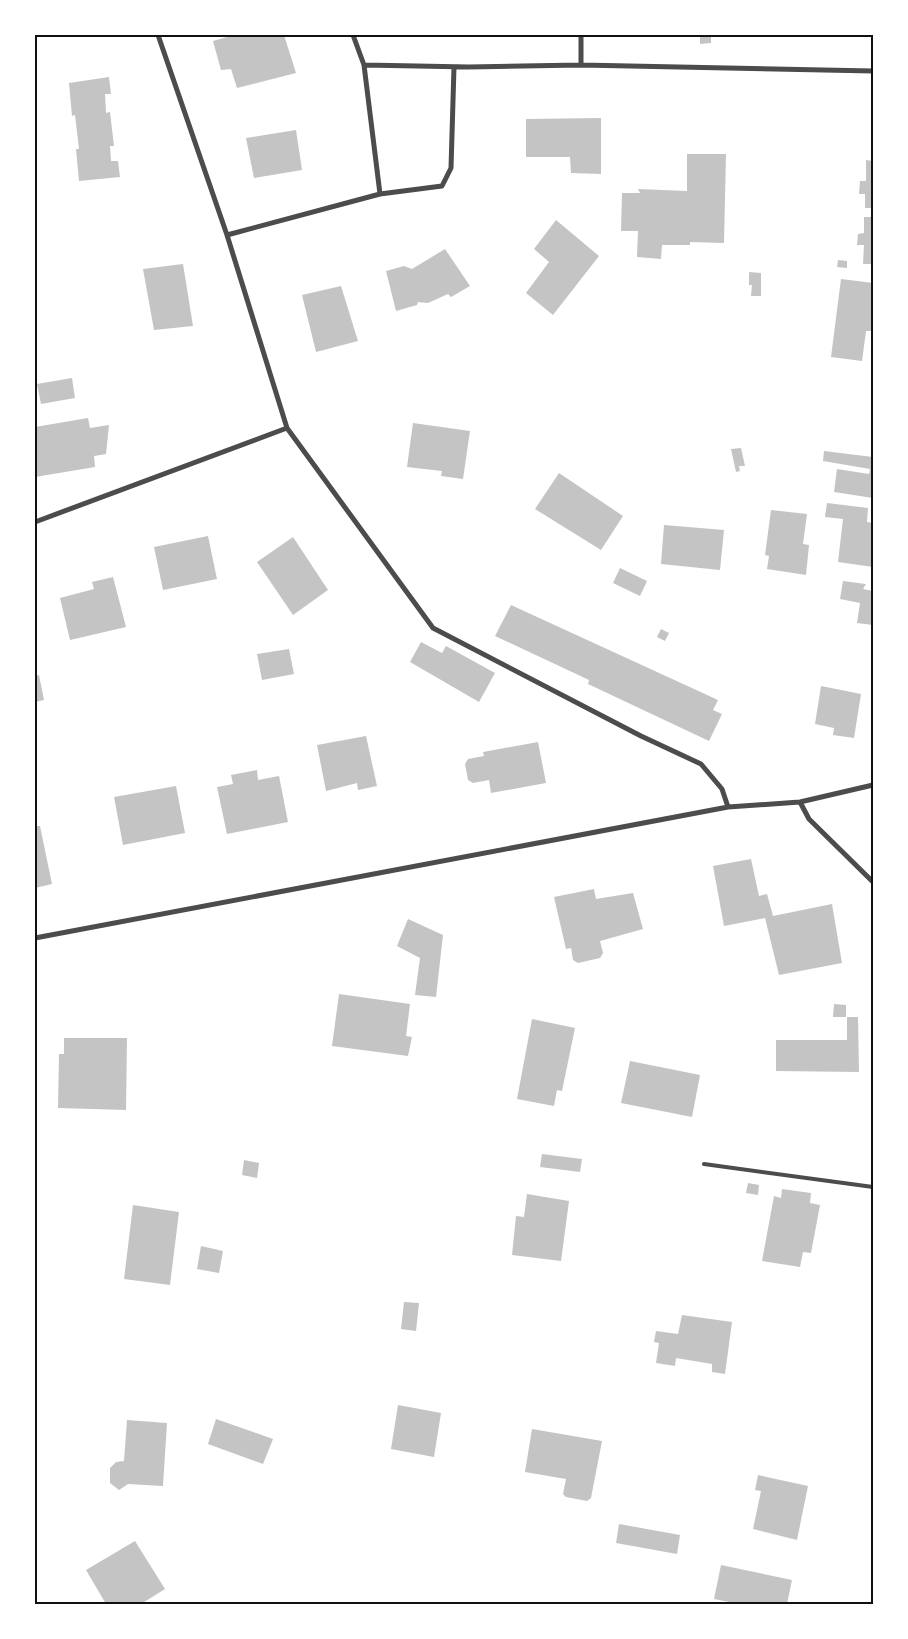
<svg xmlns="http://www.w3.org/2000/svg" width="908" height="1639" font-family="'DejaVu Sans',sans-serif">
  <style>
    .building { fill: #c4c4c4 }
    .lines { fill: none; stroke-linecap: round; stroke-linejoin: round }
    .service { stroke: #4c4c4c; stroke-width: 4 }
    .minor { stroke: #4c4c4c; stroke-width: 5 }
    .neatline { fill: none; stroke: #111; stroke-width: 2 }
  </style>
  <rect width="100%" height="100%" fill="#fff"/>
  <path class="building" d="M 234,35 L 284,35 L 296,73 L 237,88 L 231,69 L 221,70 L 213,41 Z
    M 700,35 L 711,35 L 711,43 L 700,44 Z
    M 109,77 L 111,94 L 105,94 L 106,113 L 110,112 L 114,146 L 110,146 L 111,161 L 118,161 L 120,177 L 79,181 L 76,149 L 79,149 L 75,115 L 72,116 L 69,83 Z
    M 601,118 L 601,174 L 571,173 L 570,157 L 526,157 L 526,119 Z
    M 296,130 L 302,170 L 254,178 L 246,138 Z
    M 687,154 L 726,154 L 724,243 L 690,242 L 690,245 L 662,245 L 661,259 L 637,257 L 638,231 L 621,231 L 622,193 L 640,193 L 638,189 L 687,191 Z
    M 866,160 L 873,161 L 873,208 L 865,208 L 865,194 L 859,194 L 860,181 L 866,181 Z
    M 864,217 L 873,217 L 873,264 L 863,264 L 864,245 L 857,245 L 858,234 L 864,233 Z
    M 556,220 L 599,256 L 553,315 L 526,293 L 549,262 L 534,249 Z
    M 445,249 L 470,286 L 451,297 L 448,294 L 428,303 L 418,302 L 417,305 L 396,311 L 386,271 L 404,266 L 412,269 Z
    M 838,260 L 847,261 L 847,268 L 837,267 Z
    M 183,264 L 193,326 L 154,330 L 143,269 Z
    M 749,272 L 761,273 L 761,296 L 751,296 L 752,285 L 749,285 Z
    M 841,279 L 873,283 L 873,331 L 866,331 L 862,361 L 831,357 Z
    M 341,286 L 358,341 L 316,352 L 302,295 Z
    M 72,378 L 75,398 L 41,404 L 37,384 Z
    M 88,418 L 90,428 L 109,425 L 106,454 L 94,456 L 95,467 L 35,477 L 35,427 Z
    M 413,423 L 470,431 L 463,479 L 441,476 L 442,471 L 407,467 Z
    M 741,448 L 745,466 L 739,466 L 740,471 L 736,472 L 731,449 Z
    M 824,451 L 873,457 L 873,498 L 834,492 L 837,469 L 869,474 L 870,469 L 823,461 Z
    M 559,473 L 623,516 L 601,550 L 535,509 Z
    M 827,503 L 868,508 L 867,522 L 873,523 L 873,567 L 838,562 L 843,519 L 825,517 Z
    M 771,510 L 807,514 L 803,544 L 809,545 L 806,575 L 767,569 L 769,556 L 765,555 Z
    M 664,525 L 724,530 L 720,570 L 661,564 Z
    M 208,536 L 217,579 L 163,590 L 154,547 Z
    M 293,537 L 328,590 L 293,615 L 257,562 Z
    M 620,568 L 647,581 L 640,596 L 613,583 Z
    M 113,577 L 126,627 L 70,640 L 60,598 L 94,589 L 92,582 Z
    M 843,581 L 866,584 L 863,589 L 873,591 L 873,625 L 857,623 L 860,603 L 840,599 Z
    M 511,605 L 718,700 L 713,710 L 722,714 L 709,741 L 588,684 L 589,680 L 495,636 Z
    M 661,629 L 669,633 L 665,641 L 657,637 Z
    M 421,642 L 442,653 L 446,646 L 495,673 L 479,702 L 410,662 Z
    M 289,649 L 294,674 L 262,680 L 257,654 Z
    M 39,675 L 44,700 L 35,702 L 35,676 Z
    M 821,686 L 861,694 L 854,738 L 833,735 L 834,728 L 815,724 Z
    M 366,736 L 377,786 L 358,790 L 357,783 L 326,791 L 317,745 Z
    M 538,742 L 546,783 L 491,793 L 489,780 L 473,783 L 468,780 L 465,764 L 468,759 L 484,756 L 483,752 Z
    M 257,770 L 258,780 L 279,776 L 288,822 L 227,834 L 217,787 L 233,784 L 231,775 Z
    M 176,786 L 185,833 L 123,845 L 114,797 Z
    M 35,826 L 40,826 L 52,884 L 35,888 Z
    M 751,859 L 759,896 L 767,894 L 773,916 L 832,904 L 842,963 L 779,975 L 765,918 L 724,926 L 713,866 Z
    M 594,889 L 596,899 L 633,893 L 643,929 L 600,941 L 603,953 L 600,958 L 578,963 L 573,960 L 571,948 L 566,949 L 554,897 Z
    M 408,919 L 443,935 L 436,997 L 415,995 L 420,958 L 397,946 Z
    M 339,994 L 410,1004 L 406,1036 L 412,1037 L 408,1056 L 332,1046 Z
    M 834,1004 L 846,1005 L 846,1017 L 833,1017 Z
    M 847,1017 L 858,1017 L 859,1072 L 776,1071 L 776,1040 L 847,1040 Z
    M 532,1019 L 575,1028 L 562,1091 L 557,1090 L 554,1106 L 517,1099 Z
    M 64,1038 L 127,1038 L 126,1110 L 58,1108 L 59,1054 L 64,1054 Z
    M 630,1061 L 700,1075 L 692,1117 L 621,1103 Z
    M 542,1154 L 582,1159 L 580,1172 L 540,1167 Z
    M 244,1160 L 259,1163 L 257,1178 L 242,1175 Z
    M 748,1183 L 759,1185 L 758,1195 L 746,1193 Z
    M 782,1189 L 811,1193 L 810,1203 L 820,1205 L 811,1253 L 803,1252 L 800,1267 L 762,1261 L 774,1196 L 781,1198 Z
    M 527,1194 L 569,1201 L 561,1261 L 512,1255 L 516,1216 L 524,1217 Z
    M 133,1205 L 179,1212 L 170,1285 L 124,1279 Z
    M 201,1246 L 223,1251 L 219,1273 L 197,1269 Z
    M 404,1302 L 419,1303 L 416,1331 L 401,1329 Z
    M 682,1315 L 732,1322 L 725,1374 L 712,1372 L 712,1364 L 676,1358 L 675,1366 L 656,1363 L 659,1343 L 654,1342 L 656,1331 L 678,1334 Z
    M 398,1405 L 441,1413 L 434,1457 L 391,1449 Z
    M 216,1419 L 273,1439 L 263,1464 L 208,1444 Z
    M 127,1420 L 167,1423 L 163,1486 L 128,1484 L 119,1490 L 110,1483 L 110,1468 L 116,1462 L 124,1461 Z
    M 532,1429 L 602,1441 L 591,1498 L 587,1501 L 566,1497 L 563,1494 L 566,1479 L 525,1472 Z
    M 758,1475 L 808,1486 L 797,1540 L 753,1529 L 761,1491 L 755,1490 Z
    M 619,1524 L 680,1535 L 677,1554 L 616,1543 Z
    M 135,1541 L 165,1589 L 141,1604 L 106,1604 L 86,1570 Z
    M 721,1565 L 792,1580 L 787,1604 L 739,1604 L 714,1599 Z"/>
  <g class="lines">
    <path class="service" d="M 704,1164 L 873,1187"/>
    <path class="minor" d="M 158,35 L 227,235 L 287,428 L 433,628 L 641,736 L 701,764 L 722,789 L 728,807
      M 581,35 L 581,65
      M 364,65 L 469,67 L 581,65 L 873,71
      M 380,194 L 442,186 L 451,168 L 454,67
      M 227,235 L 380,194 L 364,65 L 353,35
      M 35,522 L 287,428
      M 800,802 L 809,819 L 873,882
      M 35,938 L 728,807 L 800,802 L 873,785"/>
  </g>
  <rect width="908" height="1639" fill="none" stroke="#ffffff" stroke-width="72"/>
  <rect x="36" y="36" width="836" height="1567" class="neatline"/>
</svg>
